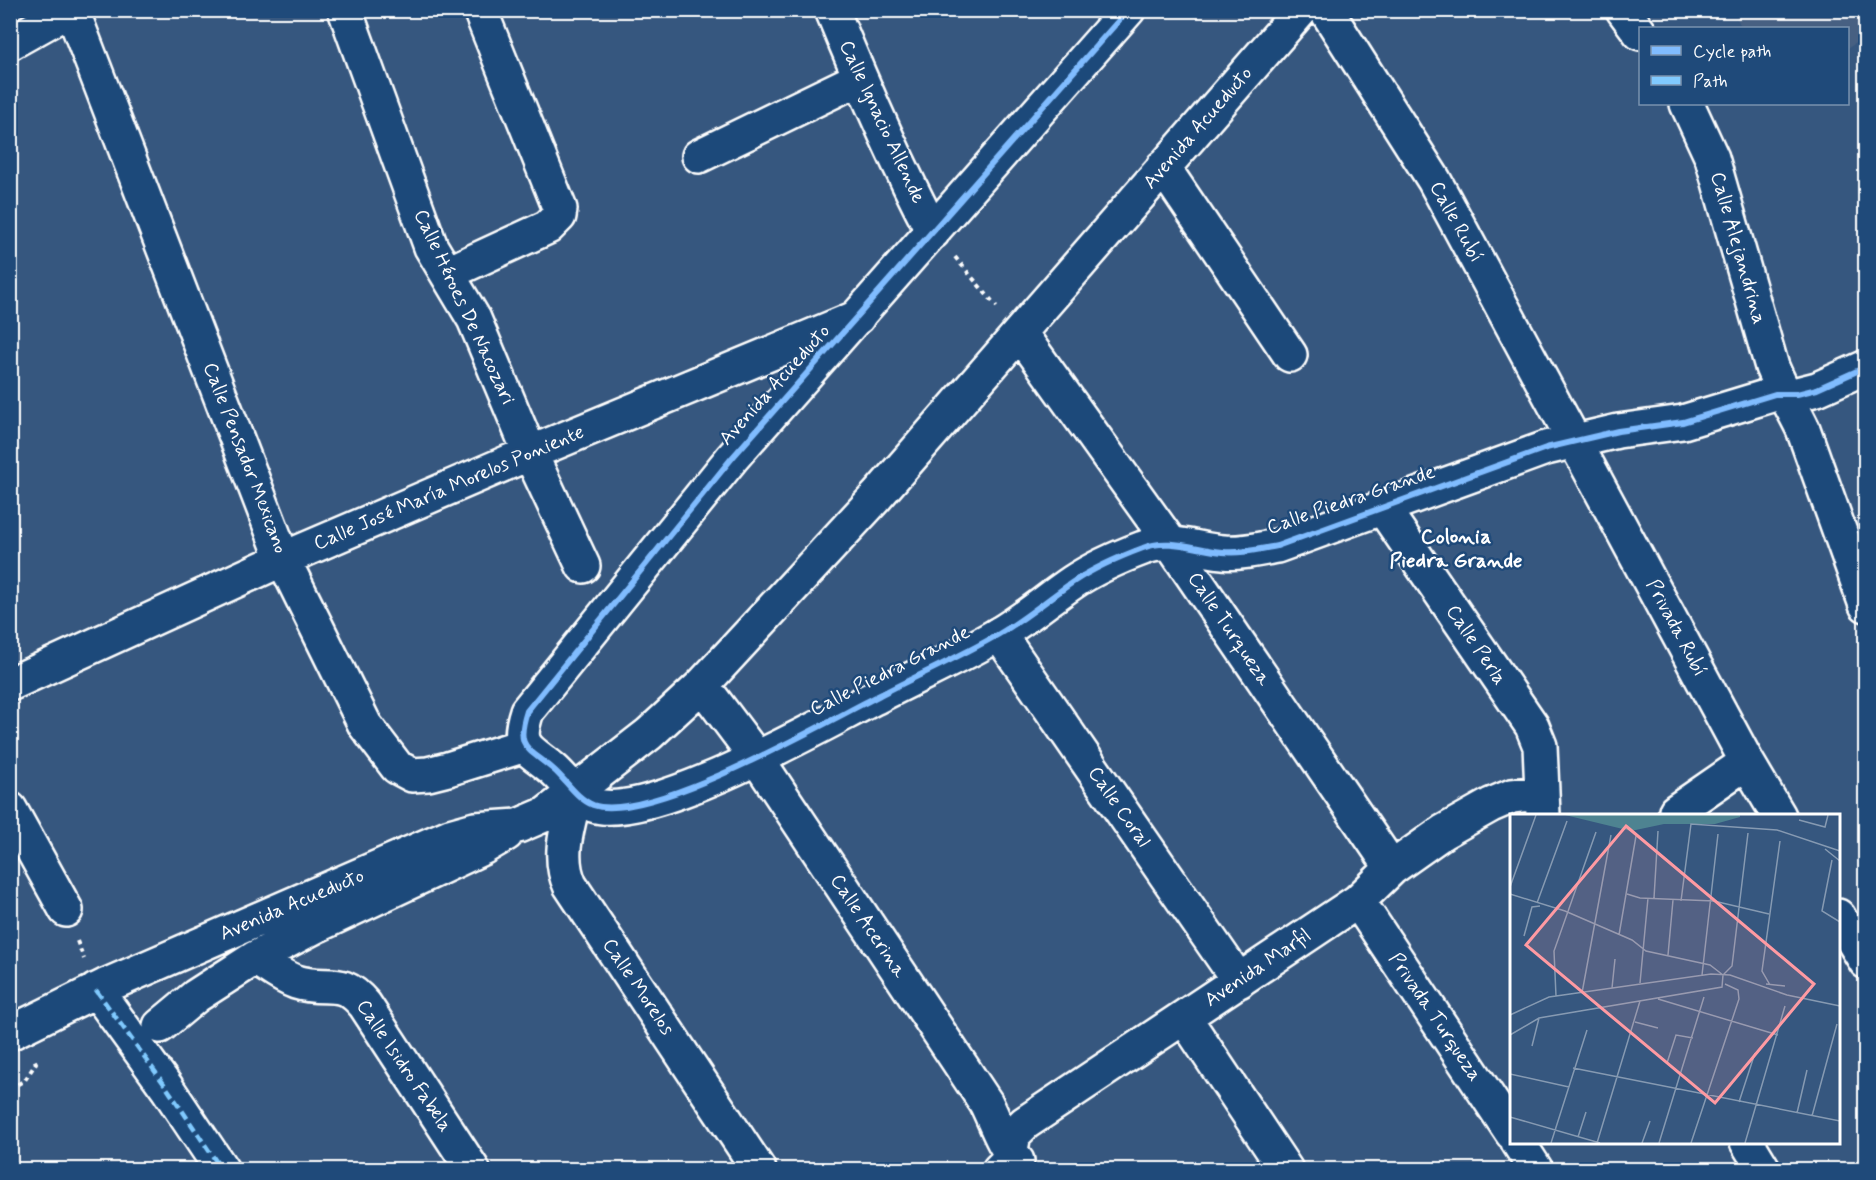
<svg xmlns="http://www.w3.org/2000/svg" width="1876" height="1180" font-family="Mynerve,sans-serif">
  <style>
    .built { fill: #466082 }
    .lines { fill: none; stroke-linecap: round; stroke-linejoin: round }
    .street-casing { stroke: #fff; stroke-width: 38 }
    .secondary-casing { stroke: #fff; stroke-width: 38 }
    .path { stroke: #fff; stroke-width: 4; stroke-dasharray: 4.5 4.5; stroke-linecap: butt }
    .street { stroke: #1f4a7a; stroke-width: 33 }
    .secondary { stroke: #1f4a7a; stroke-width: 33 }
    .quiet { stroke: #80caff; stroke-width: 4.5; stroke-dasharray: 9 4.5; stroke-linecap: butt }
    .cycleway-casing { stroke: #1f4a7a; stroke-width: 10 }
    .cycleway { stroke: #80bcff; stroke-width: 6 }
    .labels { text-anchor: middle; dominant-baseline: central; stroke-width: 5; stroke-linejoin: round; paint-order: stroke }
    .street-label { font-size: 20px; fill: #fff; stroke: #1f4a7a }
    .neighbourhood-label { font-size: 21px; font-weight: bold; fill: #fff; stroke: #1f4a7a }
    .inset-road { fill: none; stroke: #869ab2; stroke-width: 1.5 }
    .view { fill: #ff9aa2; fill-opacity: 0.15; stroke: #ff9aa2; stroke-width: 3 }
    .inset-edge { fill: none; stroke: #fff; stroke-width: 3 }
  </style>
  <rect width="100%" height="100%" fill="#36577f"/>
  <filter id="ink" filterUnits="userSpaceOnUse"><feTurbulence type="fractalNoise" baseFrequency=".0167" numOctaves="2"/><feDisplacementMap in="SourceGraphic" scale="12" xChannelSelector="R" yChannelSelector="G"/><feConvolveMatrix kernelMatrix="1 2 1 2 8 2 1 2 1" color-interpolation-filters="sRGB"/></filter>
  <g filter="url(#ink)">
    <path class="built" d="M 1733,11 L 1865,11 L 1865,37 L 1848,48 L 1848,28 L 1742,28 Z"/>
    <g class="lines">
      <defs>
        <path id="street" d="M 72,10 L 283,559 L 365,725 L 397,767 L 412,775 L 428,774 L 448,769 L 525,745
          M 345,10 L 431,247 L 474,319 L 530,453 L 583,566
          M 832,10 C 863,86 895,160 933,232
          M 1326,10 L 1434,180 L 1747,762 L 1779,816
          M 1623,10 L 1640,33
          M 10,43 L 69,10
          M 1687,104 L 1712,158 L 1772,367 C 1781,389 1793,408 1803,429 L 1866,605
          M 699,156 L 860,78
          M 1163,167 L 1290,355
          M 448,273 L 548,227 L 559,216 L 560,209 L 480,10
          M 1020,333 L 1171,544 L 1392,868
          M 1382,507 L 1532,726 L 1540,746 L 1543,814
          M 999,634 L 1239,981
          M 10,684 L 283,559 L 530,453 L 858,317
          M 702,685 L 756,757 L 986,1103 C 996,1123 1002,1144 1017,1161
          M 576,792 C 569,823 556,855 570,885 L 759,1170
          M 10,809 L 66,910
          M 1676,811 L 1747,762
          M 1358,901 L 1512,1133
          M 1838,916 L 1866,962
          M 255,958 C 268,966 282,977 296,982 C 328,992 340,975 365,1005 L 473,1170
          M 96,990 L 167,1088 L 222,1170
          M 1184,1017 L 1286,1170
          M 160,1026 L 196,996 L 255,958 L 318,925 L 484,847 L 506,834
          M 10,1033 L 105,986 L 450,836 L 475,829 L 518,826 L 546,814 L 649,734 L 702,685 L 877,496 L 1301,10
          M 1518,1142 L 1536,1170
          M 1747,1142 L 1764,1170
          M 999,1170 L 1009,1160 L 1014,1134 L 1025,1123 L 1358,901 L 1392,868 L 1443,832 L 1491,805 L 1512,796 L 1540,793"/>
        <path id="secondary" d="M 1128,10 L 732,458 L 527,711 C 515,748 527,747 553,769 C 566,780 577,799 593,805 C 649,824 822,724 878,696 C 918,675 960,657 999,634 C 1025,619 1048,599 1073,582 C 1094,568 1119,557 1143,548 C 1168,537 1197,550 1223,552 C 1241,554 1259,549 1277,546 L 1546,448 L 1618,431 L 1683,422 L 1775,394 L 1797,394 L 1817,389 L 1866,367"/>
      </defs>
      <use href="#street" class="street-casing"/>
      <use href="#secondary" class="secondary-casing"/>
      <path class="path" d="M 955,257 L 997,307
        M 77,941 L 84,959
        M 10,1089 L 25,1080 L 36,1063 L 33,1057"/>
      <use href="#street" class="street"/>
      <use href="#secondary" class="secondary"/>
      <path class="quiet" d="M 96,990 L 167,1088 L 222,1170"/>
      <defs>
        <path id="cycleway" d="M 1128,10 L 732,458 L 527,711 C 515,748 527,747 553,769 C 566,780 577,799 593,805 C 649,824 822,724 878,696 C 918,675 960,657 999,634 C 1025,619 1048,599 1073,582 C 1094,568 1119,557 1143,548 C 1168,537 1197,550 1223,552 C 1241,554 1259,549 1277,546 L 1546,448 L 1618,431 L 1683,422 L 1775,394 L 1797,394 L 1817,389 L 1866,367"/>
      </defs>
      <use href="#cycleway" class="cycleway-casing"/>
      <use href="#cycleway" class="cycleway"/>
    </g>
  </g>
  <g class="labels">
    <g class="street-label">
      <text transform="translate(882 122) rotate(65)">Calle Ignacio Allende</text>
      <text transform="translate(1198 128) rotate(-49)">Avenida Acueducto</text>
      <text transform="translate(1456 222) rotate(61)">Calle Rubí</text>
      <text transform="translate(1738 248) rotate(74)">Calle Alejandrina</text>
      <text transform="translate(464 307) rotate(65)">Calle Héroes De Nacozari</text>
      <text transform="translate(775 385) rotate(-48)">Avenida Acueducto</text>
      <text transform="translate(245 458) rotate(69)">Calle Pensador Mexicano</text>
      <text transform="translate(449 488) rotate(-23)">Calle José María Morelos Poniente</text>
      <text transform="translate(1351 500) rotate(-19)">Calle Piedra Grande</text>
      <text transform="translate(1676 628) rotate(62)">Privada Rubí</text>
      <text transform="translate(1229 629) rotate(56)">Calle Turqueza</text>
      <text transform="translate(1476 645) rotate(56)">Calle Perla</text>
      <text transform="translate(890 671) rotate(-27)">Calle Piedra Grande</text>
      <text transform="translate(1119 807) rotate(55)">Calle Coral</text>
      <text transform="translate(292 905) rotate(-23)">Avenida Acueducto</text>
      <text transform="translate(868 926) rotate(56)">Calle Acerina</text>
      <text transform="translate(1258 968) rotate(-34)">Avenida Marfil</text>
      <text transform="translate(638 987) rotate(56)">Calle Morelos</text>
      <text transform="translate(1435 1017) rotate(56)">Privada Turqueza</text>
      <text transform="translate(404 1066) rotate(56)">Calle Isidro Fabela</text>
    </g>
    <g class="neighbourhood-label">
      <text x="1456" y="537">Colonia<tspan x="1456" dy="24">Piedra Grande</tspan></text>
    </g>
  </g>
  <g transform="translate(1510 814)">
    <rect width="330" height="330" fill="#36577f"/>
    <path d="M 55,1 L 230,1 L 230,3 L 205,10 L 154,10 L 121,17 Z" fill="#4e8391"/>
    <path class="inset-road" d="M 289,6 L 315,13 L 318,1M 315,35 L 330,47M 322,46 L 312,97 L 330,108M 0,73 L 26,1M 0,80 L 55,97 L 122,126 L 136,137 L 200,151 L 213,161M 117,80 L 130,84 L 204,87 L 259,100M 144,84 L 148,17M 171,87 L 181,10 L 267,16 L 330,37M 27,89 L 57,7M 109,121 L 126,22M 14,122 L 22,93 L 30,92M 158,141 L 163,86M 192,161 L 208,20M 213,161 L 222,152 L 238,19M 130,169 L 138,84M 256,170 L 275,172M 260,171 L 252,157 L 270,27M 102,174 L 105,145M 72,179 L 101,21M 46,182 L 44,137 L 86,18M 148,185 L 268,221M 0,201 L 39,183 L 201,160 L 220,161 L 277,181 L 330,192M 125,208 L 148,214M 0,221 L 29,204 L 212,173 L 213,161M 22,232 L 29,204M 157,249 L 166,221 L 183,224M 63,254 L 330,307M 0,260 L 59,273M 229,288 L 245,239M 287,299 L 297,256M 302,302 L 327,210M 0,303 L 90,329M 68,323 L 76,298M 41,329 L 77,216M 87,329 L 130,187M 132,329 L 140,307M 149,329 L 194,183M 181,329 L 229,185 L 228,176 L 215,170M 235,329 L 275,192"/>
    <path class="view" d="M 116,12 L 304,170 L 205,289 L 16,131 Z"/>
    <rect width="330" height="330" class="inset-edge"/>
  </g>
  <rect width="1876" height="1180" fill="none" stroke="#1f4a7a" stroke-width="36"/>
  <rect x="18" y="18" width="1840" height="1144" fill="none" stroke="#fff" stroke-width="2" filter="url(#ink)"/>
  <rect x="1639" y="27" width="210" height="78" fill="#1f4a7a" stroke="#7992af" stroke-width="1.5"/>
  <rect x="1651" y="46" width="30" height="9" fill="#80bcff" stroke="#7992af" stroke-width="1.5"/>
  <text x="1693" y="57" font-size="18" fill="#ffffff">Cycle path</text>
  <rect x="1651" y="76" width="30" height="9" fill="#80caff" stroke="#7992af" stroke-width="1.5"/>
  <text x="1693" y="87" font-size="18" fill="#ffffff">Path</text>
</svg>
